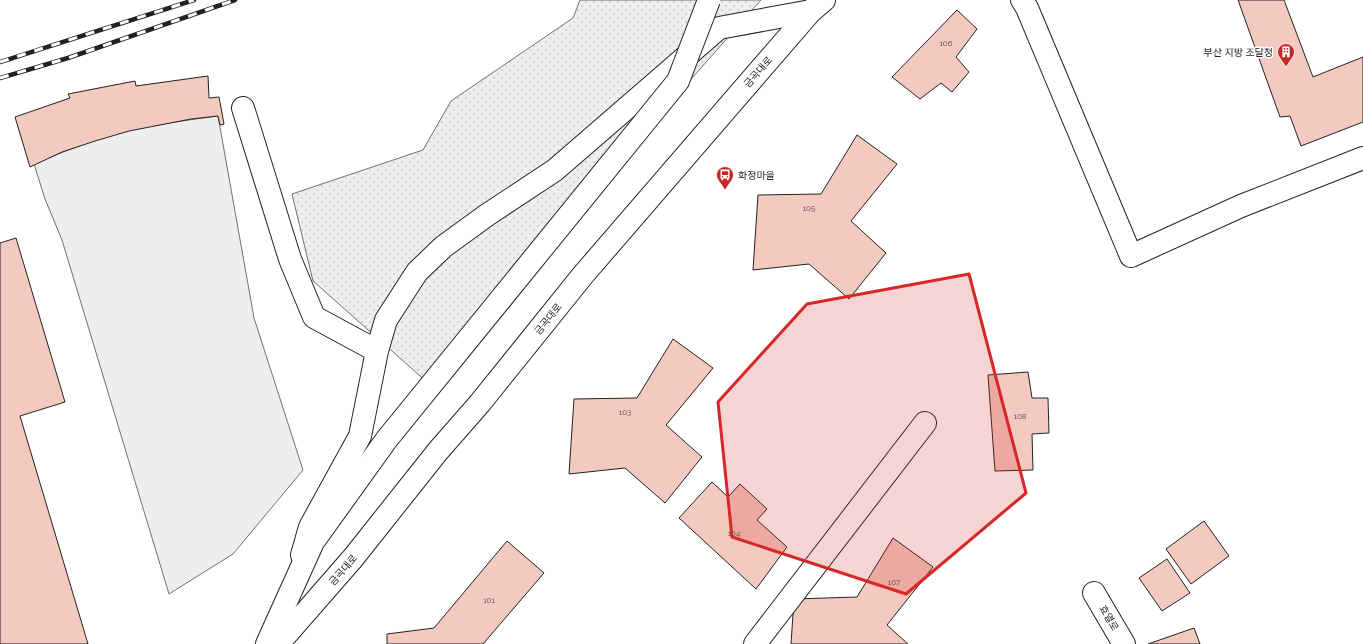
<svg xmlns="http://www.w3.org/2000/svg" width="1363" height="644" font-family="Raleway,'Noto Sans KR',sans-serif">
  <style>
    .grass { fill: #eee; stroke: #6f6f6f }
    .park { fill: url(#park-dots); stroke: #6f6f6f }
    .building { fill: #f3c9c0; stroke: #222 }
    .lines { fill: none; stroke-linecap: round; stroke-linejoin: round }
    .minor-casing { stroke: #222; stroke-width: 24 }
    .major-casing { stroke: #222; stroke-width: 24 }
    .highway-casing { stroke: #222; stroke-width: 24 }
    .minor { stroke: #fff; stroke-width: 22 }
    .major { stroke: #fff; stroke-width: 22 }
    .highway { stroke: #fff; stroke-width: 22 }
    .rail-casing { stroke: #222; stroke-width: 4.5 }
    .rail { stroke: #fff; stroke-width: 3; stroke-dasharray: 9; stroke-linecap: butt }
    .highway-bridge-casing { stroke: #222; stroke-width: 24; stroke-linecap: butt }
    .highway-bridge { stroke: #fff; stroke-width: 22 }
    .marked { fill: #d62828; fill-opacity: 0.2; stroke: #d62828; stroke-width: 3; stroke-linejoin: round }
    .labels { text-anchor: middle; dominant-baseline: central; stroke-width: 3; stroke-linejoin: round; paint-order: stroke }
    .number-label { font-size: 8px; fill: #564c4a }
    .poi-label { font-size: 10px; fill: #222; stroke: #fff; text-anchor: end }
    .street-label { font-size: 10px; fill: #222; stroke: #fff }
  </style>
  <defs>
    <pattern id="park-dots" width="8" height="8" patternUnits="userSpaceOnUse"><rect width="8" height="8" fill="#eee"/><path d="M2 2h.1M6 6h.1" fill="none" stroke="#ccc" stroke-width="1.8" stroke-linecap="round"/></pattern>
  </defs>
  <rect width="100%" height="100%" fill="#fff"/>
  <path class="grass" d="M 218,116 L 254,318 L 303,470 L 233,554 L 169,594 L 62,240 L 45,199 L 34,164 C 65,151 97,138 130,130 C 159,124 188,120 218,116 Z"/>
  <path class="park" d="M 580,0 L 761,0 L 632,146 L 428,383 L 313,281 L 292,194 L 423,150 L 451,101 L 573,18 Z"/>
  <path class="building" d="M 1238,0 L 1284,0 L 1313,77 L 1363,57 L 1363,122 L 1301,146 L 1290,116 L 1280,117 Z
    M 957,10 L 977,29 L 956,57 L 969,72 L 952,92 L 941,83 L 920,99 L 892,77 Z
    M 208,76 L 209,98 L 219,97 L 224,124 L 220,125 L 218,116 L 191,119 L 129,131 L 95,141 L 62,152 L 30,167 L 15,117 L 70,98 L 68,94 L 135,81 L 136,86 Z
    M 857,135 L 897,164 L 851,221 L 886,253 L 849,299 L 809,264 L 753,270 L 758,195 L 821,194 Z
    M 16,238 L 65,402 L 20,416 L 88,644 L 0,644 L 0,243 Z
    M 673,339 L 713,368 L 666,425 L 702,457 L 665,503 L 625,468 L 569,474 L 574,399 L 637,398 Z
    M 1028,372 L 1032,398 L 1048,398 L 1049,433 L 1032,434 L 1033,470 L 995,471 L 988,375 Z
    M 712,482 L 728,497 L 740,484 L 767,509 L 757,520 L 787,547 L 756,589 L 679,518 Z
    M 1204,521 L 1229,556 L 1191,584 L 1166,549 Z
    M 893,538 L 933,567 L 887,625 L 908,644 L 791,644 L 794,599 L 857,597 Z
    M 507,541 L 544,573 L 483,644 L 387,644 L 387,634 L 434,628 Z
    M 1167,559 L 1190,593 L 1162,611 L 1139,578 Z
    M 1194,628 L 1200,644 L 1148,644 Z"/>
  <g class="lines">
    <defs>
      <path id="minor" d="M 1022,0 L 1027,8 L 1131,256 L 1241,206 L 1363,158
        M 243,108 L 290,259 L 314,317 L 377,351
        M 302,555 L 310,527 L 360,436 L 377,351 L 386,320 L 417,272 L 443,247 L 487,215 L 555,170 L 719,28 L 811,11
        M 1094,593 L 1124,644
        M 755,644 L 925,423"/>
      <path id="major" d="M 278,644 L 353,558 L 438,451 L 480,403 L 583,275 L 811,11 L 824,0"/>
      <path id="highway" d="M 267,644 L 313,542 L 387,439"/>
    </defs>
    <use href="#minor" class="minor-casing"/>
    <use href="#major" class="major-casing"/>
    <use href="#highway" class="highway-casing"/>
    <use href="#minor" class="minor"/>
    <use href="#major" class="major"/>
    <use href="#highway" class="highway"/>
    <defs>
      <path id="rail" d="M 0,62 L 194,0
        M 0,78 L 68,58 L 235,0"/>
    </defs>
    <use href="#rail" class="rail-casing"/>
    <use href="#rail" class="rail"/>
    <defs>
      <path id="highway-bridge" d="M 387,439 L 678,81 L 709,0"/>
    </defs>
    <use href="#highway-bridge" class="highway-bridge-casing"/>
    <use href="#highway-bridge" class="highway-bridge"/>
  </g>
  <path class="marked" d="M 969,274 L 1026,493 L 906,594 L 732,537 L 718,402 L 807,304 Z"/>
  <defs>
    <symbol id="building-pin" viewBox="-11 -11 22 30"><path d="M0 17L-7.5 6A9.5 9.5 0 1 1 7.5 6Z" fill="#c62828" stroke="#fff"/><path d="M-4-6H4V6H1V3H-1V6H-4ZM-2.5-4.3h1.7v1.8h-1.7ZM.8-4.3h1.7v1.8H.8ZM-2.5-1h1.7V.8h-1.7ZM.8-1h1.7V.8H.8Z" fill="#fff"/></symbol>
    <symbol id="bus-pin" viewBox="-11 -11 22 30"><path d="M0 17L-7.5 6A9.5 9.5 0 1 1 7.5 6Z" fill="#c62828" stroke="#fff"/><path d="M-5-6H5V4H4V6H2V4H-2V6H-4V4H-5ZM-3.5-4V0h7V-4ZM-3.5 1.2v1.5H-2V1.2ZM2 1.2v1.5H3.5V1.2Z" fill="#fff"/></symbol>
  </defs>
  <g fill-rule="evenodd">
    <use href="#building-pin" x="1276" y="42" width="20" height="27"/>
    <use href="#bus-pin" x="715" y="165" width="20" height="27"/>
  </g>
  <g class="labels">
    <g class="number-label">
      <text x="946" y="43">106</text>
      <text x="809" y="208">105</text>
      <text x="625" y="412">103</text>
      <text x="1020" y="416">108</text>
      <text x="734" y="533">104</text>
      <text x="894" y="582">107</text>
      <text x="489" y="600">101</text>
    </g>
    <g class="poi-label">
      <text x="1273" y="52">부산 지방 조달청</text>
      <text x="738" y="175" text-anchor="start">화정마을</text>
    </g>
    <g class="street-label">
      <text transform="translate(758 72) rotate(-49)">금곡대로</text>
      <text transform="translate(548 319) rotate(-51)">금곡대로</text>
      <text transform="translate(343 570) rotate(-49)">금곡대로</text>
      <text transform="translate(1109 618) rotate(60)">효열로</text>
    </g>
  </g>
</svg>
